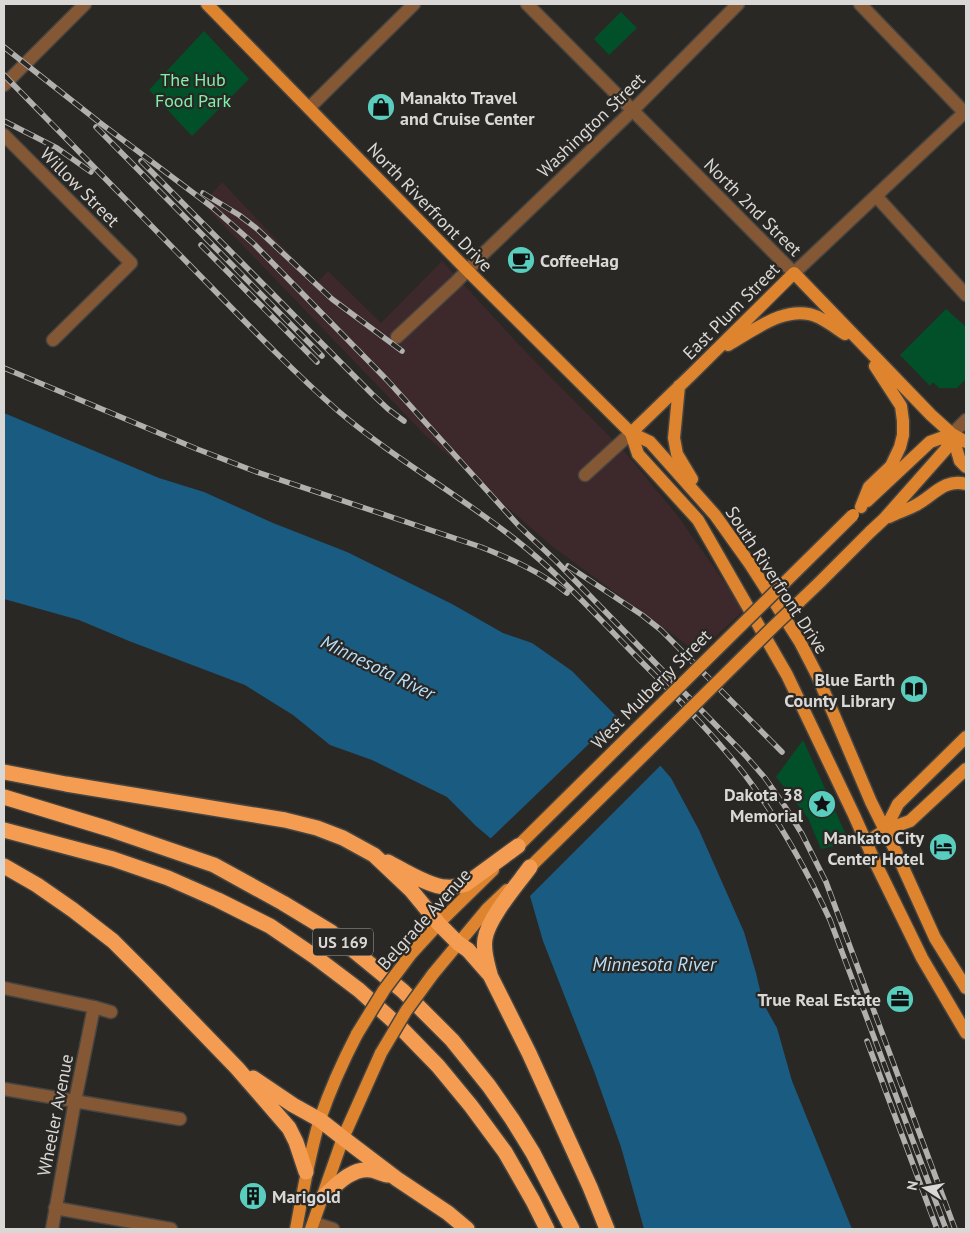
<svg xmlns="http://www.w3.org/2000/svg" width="970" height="1233" font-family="'PT Sans',sans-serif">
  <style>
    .industrial { fill: #3d292b }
    .green { fill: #01502a }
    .water { fill: #1a5b82 }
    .pier { fill: #2a2824 }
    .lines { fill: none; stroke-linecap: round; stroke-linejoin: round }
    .minor-casing { stroke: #464440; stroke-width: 15 }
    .major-casing { stroke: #464440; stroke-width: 15 }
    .highway-casing { stroke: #464440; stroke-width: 18 }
    .minor { stroke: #845834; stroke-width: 12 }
    .major { stroke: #de842e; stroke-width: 12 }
    .highway { stroke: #f49d52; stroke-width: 15 }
    .rail-casing { stroke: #b1b0ae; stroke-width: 5.5 }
    .rail { stroke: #2a2824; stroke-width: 4; stroke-dasharray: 11; stroke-linecap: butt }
    .major-bridge-casing { stroke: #464440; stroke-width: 15; stroke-linecap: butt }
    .major-bridge { stroke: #de842e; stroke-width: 12 }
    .labels { text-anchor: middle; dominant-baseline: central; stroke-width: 4.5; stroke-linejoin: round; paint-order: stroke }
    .shield { fill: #2a2824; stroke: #a4a3a1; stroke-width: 1 }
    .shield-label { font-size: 16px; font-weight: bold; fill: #d9d8d6 }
    .park-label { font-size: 18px; fill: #82f0aa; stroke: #2a2824 }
    .poi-label { font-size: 18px; font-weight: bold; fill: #d9d8d6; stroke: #2a2824; text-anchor: end }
    .street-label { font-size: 18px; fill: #d9d8d6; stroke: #2a2824 }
    .water-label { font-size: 19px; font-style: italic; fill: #b8dffb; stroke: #2a2824 }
  </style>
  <rect width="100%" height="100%" fill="#2a2824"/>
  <path class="industrial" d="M 222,182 L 317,283 L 328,271 L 381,323 L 442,261 L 521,347 L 624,451 L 677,515 L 744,610 L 698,653 L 553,547 L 426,436 L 203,204 Z"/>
  <path class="green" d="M 621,12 L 637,28 L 609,55 L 594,39 Z
    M 204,31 L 249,79 L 192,136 L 149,90 Z
    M 946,309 L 966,327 L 966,381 L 965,380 L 957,388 L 939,388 L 933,382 L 930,386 L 900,355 Z
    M 803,740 L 847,837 L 844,844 L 821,849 L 808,818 L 776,777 Z"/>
  <path class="water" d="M 4,413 L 159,478 L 204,492 L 273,523 L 347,552 L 452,604 L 503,633 L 532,643 L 572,671 L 615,715 L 646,749 L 671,778 L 699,830 L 744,932 L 756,973 L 763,1003 L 777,1028 L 792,1081 L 852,1229 L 644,1229 L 621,1147 L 594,1071 L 543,941 L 530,896 L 509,854 L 476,826 L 447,797 L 372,760 L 330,745 L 293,715 L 245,685 L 129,641 L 79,620 L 4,599 Z"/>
  <path class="pier" d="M 619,715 L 662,764 L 528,898 L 507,855 L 489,840 Z"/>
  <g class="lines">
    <defs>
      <path id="minor" d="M 527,4 L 794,273 L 966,111
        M 860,4 L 966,114
        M 4,85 L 85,4
        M 309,108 L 414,4
        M 4,135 L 131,263 L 53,340
        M 876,196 L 966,295
        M 397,337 L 456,282 L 482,255 L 633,110 L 738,4
        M 952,434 L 966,420
        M 585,475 L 631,433
        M 4,988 L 94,1007 L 111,1012
        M 4,1089 L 180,1119
        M 55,1208 L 171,1229
        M 314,1223 L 333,1229
        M 52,1229 L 75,1101 L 94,1007"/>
      <path id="major" d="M 207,4 L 467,270 L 631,433 L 650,442 L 715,515 L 750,564 L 800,642 L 817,675 L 871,802 L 896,852 L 935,938 L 966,988
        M 728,345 C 754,330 788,303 818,317 C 828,322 836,328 845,334
        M 679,386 L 674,438 L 677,454 L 692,479
        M 631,433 L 638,454 L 698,520 L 787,675 L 854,815 L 875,862 L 922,958 L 966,1033
        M 631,433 L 692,374 L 794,273 L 931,415 L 952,434 L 966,442
        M 952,434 L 960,461 L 966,467
        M 867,501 L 930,442 L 952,434
        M 861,507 L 869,487 L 891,466 L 900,447 L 903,435 L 903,421 L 901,406 L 875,366
        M 889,517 C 897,513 906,510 914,506 C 933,497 943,478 966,484
        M 870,532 L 884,519 L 946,449 L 952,434
        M 885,830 L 898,804 L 966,737
        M 867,842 L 885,830 L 910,821 L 966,769
        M 511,853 L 616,749
        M 523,874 L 581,817
        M 411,954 L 443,919 L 493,870
        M 433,974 L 487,909 L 507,890
        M 296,1229 C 303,1192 309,1155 320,1119 C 330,1090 343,1061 357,1034
        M 311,1229 L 343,1138 L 381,1053"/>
      <path id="highway" d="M 4,772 L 66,784 L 285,820 L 317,828 L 343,838 L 374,855 L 411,890 L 439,924 L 458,943 L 468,950 L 490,975 L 529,1053 L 590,1187 L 607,1229
        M 4,797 L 109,829 L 214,865 L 283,903 L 331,932 L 403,991 L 452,1040 L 489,1086 L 512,1119 L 533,1153 L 572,1229
        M 4,830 L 113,859 L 168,878 L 218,900 L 270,926 L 314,956 L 359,990 L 401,1028 L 438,1066 L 471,1106 L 505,1152 L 533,1201 L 547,1229
        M 388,862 C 403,870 430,887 446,887 C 454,888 459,886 466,884 L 518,846
        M 4,866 L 37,885 L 73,910 L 113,941 L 147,975 L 237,1068 L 289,1128 L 296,1142 L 306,1172
        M 490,974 C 487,963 483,951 485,939 C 488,918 517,885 530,867
        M 253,1078 L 293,1105 L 320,1120 L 343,1138 L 397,1179 L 448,1213 L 467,1229
        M 323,1197 C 336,1185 352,1167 371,1170 C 376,1171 382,1174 387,1175"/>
    </defs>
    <use href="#minor" class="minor-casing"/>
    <use href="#major" class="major-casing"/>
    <use href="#highway" class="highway-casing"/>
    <use href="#minor" class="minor"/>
    <use href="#major" class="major"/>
    <use href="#highway" class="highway"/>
    <defs>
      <path id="rail" d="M 4,47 L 99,122 L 212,207 L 254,244 L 387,380 L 519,526 L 556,561 L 745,755 L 765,778 L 784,805 L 802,834 L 826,882 L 955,1229
        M 4,75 C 75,147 146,221 217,293 C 256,333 295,373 337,410 C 393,458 458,494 516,540 C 557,572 592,611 628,648 C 668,689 710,730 745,775 C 779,820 806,869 830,920 L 946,1229
        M 4,121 L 57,148 L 91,172
        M 96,127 L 322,356
        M 141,161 L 372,394 L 388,409 L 404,421
        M 203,193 L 239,215 L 256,228 L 332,299 L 402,351
        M 201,245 L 317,362
        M 4,368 L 197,449 L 254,471 L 481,547 C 511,559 541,572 567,593
        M 568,566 L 642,615 L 661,630 L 782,752
        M 867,1041 L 937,1229"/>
    </defs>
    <use href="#rail" class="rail-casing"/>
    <use href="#rail" class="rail"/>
    <defs>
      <path id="major-bridge" d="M 616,749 L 853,515
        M 581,817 L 772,628 L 820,582 L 870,532
        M 357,1034 L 384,990 L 411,954
        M 381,1053 L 406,1011 L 433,974"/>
    </defs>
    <use href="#major-bridge" class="major-bridge-casing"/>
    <use href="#major-bridge" class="major-bridge"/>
  </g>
  <defs>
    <symbol id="shop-disc" viewBox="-11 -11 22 22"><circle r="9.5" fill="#59cebe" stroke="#2a2824"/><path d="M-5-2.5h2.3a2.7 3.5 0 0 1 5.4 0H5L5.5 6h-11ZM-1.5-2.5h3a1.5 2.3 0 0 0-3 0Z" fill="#111"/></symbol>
    <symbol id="cafe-disc" viewBox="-11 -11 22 22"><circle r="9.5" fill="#59cebe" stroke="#2a2824"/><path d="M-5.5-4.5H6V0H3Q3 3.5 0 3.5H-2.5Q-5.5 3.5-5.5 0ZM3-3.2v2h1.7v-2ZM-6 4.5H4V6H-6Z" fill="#111"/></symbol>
    <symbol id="library-disc" viewBox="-11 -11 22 22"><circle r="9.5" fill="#59cebe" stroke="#2a2824"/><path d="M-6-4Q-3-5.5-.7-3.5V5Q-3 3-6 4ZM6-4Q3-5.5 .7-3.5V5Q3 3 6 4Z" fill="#111"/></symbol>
    <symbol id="sight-disc" viewBox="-11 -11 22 22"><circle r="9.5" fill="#59cebe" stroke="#2a2824"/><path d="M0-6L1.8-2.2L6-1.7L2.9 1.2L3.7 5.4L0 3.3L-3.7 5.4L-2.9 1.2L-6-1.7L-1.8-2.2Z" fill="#111"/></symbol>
    <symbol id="hotel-disc" viewBox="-11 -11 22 22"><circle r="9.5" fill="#59cebe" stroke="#2a2824"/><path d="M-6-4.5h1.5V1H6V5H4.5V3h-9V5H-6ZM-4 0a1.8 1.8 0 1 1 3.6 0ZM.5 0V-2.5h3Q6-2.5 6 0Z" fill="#111"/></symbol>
    <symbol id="office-disc" viewBox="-11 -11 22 22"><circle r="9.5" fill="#59cebe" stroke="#2a2824"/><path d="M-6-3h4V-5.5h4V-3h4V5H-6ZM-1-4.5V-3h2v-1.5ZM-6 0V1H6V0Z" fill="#111"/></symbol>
    <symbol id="building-disc" viewBox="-11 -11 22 22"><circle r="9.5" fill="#59cebe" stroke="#2a2824"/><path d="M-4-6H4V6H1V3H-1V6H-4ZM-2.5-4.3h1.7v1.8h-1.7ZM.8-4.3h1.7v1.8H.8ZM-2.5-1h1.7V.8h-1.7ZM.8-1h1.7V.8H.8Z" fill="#111"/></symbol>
  </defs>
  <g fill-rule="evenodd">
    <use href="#shop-disc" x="365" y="91" width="32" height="32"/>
    <use href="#cafe-disc" x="505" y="244" width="32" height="32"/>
    <use href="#library-disc" x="898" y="673" width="32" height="32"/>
    <use href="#sight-disc" x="806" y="788" width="32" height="32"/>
    <use href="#hotel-disc" x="927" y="831" width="32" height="32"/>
    <use href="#office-disc" x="884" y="983" width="32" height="32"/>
    <use href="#building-disc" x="237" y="1180" width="32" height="32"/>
  </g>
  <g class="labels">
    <rect class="shield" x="313" y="928.5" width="60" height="27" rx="4"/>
    <g class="shield-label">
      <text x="343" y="942">US 169</text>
    </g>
    <g class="park-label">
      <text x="193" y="79">The Hub<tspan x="193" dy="21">Food Park</tspan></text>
    </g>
    <g class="poi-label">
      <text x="400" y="97" text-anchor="start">Manakto Travel<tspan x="400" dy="21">and Cruise Center</tspan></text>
      <text x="540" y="260" text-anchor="start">CoffeeHag</text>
      <text x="895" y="679">Blue Earth<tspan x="895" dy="21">County Library</tspan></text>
      <text x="803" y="794">Dakota 38<tspan x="803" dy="21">Memorial</tspan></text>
      <text x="924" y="837">Mankato City<tspan x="924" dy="21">Center Hotel</tspan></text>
      <text x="881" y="999">True Real Estate</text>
      <text x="272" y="1196" text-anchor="start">Marigold</text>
    </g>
    <g class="street-label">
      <text transform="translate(591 125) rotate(-44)">Washington Street</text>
      <text transform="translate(80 187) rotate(45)">Willow Street</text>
      <text transform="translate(430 207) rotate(46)">North Riverfront Drive</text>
      <text transform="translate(753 207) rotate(45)">North 2nd Street</text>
      <text transform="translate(731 311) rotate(-45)">East Plum Street</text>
      <text transform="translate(777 580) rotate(57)">South Riverfront Drive</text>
      <text transform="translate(651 689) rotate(-45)">West Mulberry Street</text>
      <text transform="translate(424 919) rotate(-48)">Belgrade Avenue</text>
      <text transform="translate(55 1115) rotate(-79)">Wheeler Avenue</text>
    </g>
    <g class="water-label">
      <text transform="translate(378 667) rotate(26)">Minnesota River</text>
      <text x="654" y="964">Minnesota River</text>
    </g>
  </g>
  <rect width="970" height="1233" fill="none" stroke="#d9d8d6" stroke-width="10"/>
  <g transform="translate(925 1188) rotate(281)" stroke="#2a2824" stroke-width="4" paint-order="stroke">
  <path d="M0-4L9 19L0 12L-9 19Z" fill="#d9d8d6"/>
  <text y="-8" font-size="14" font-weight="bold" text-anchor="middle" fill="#d9d8d6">N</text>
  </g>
</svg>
